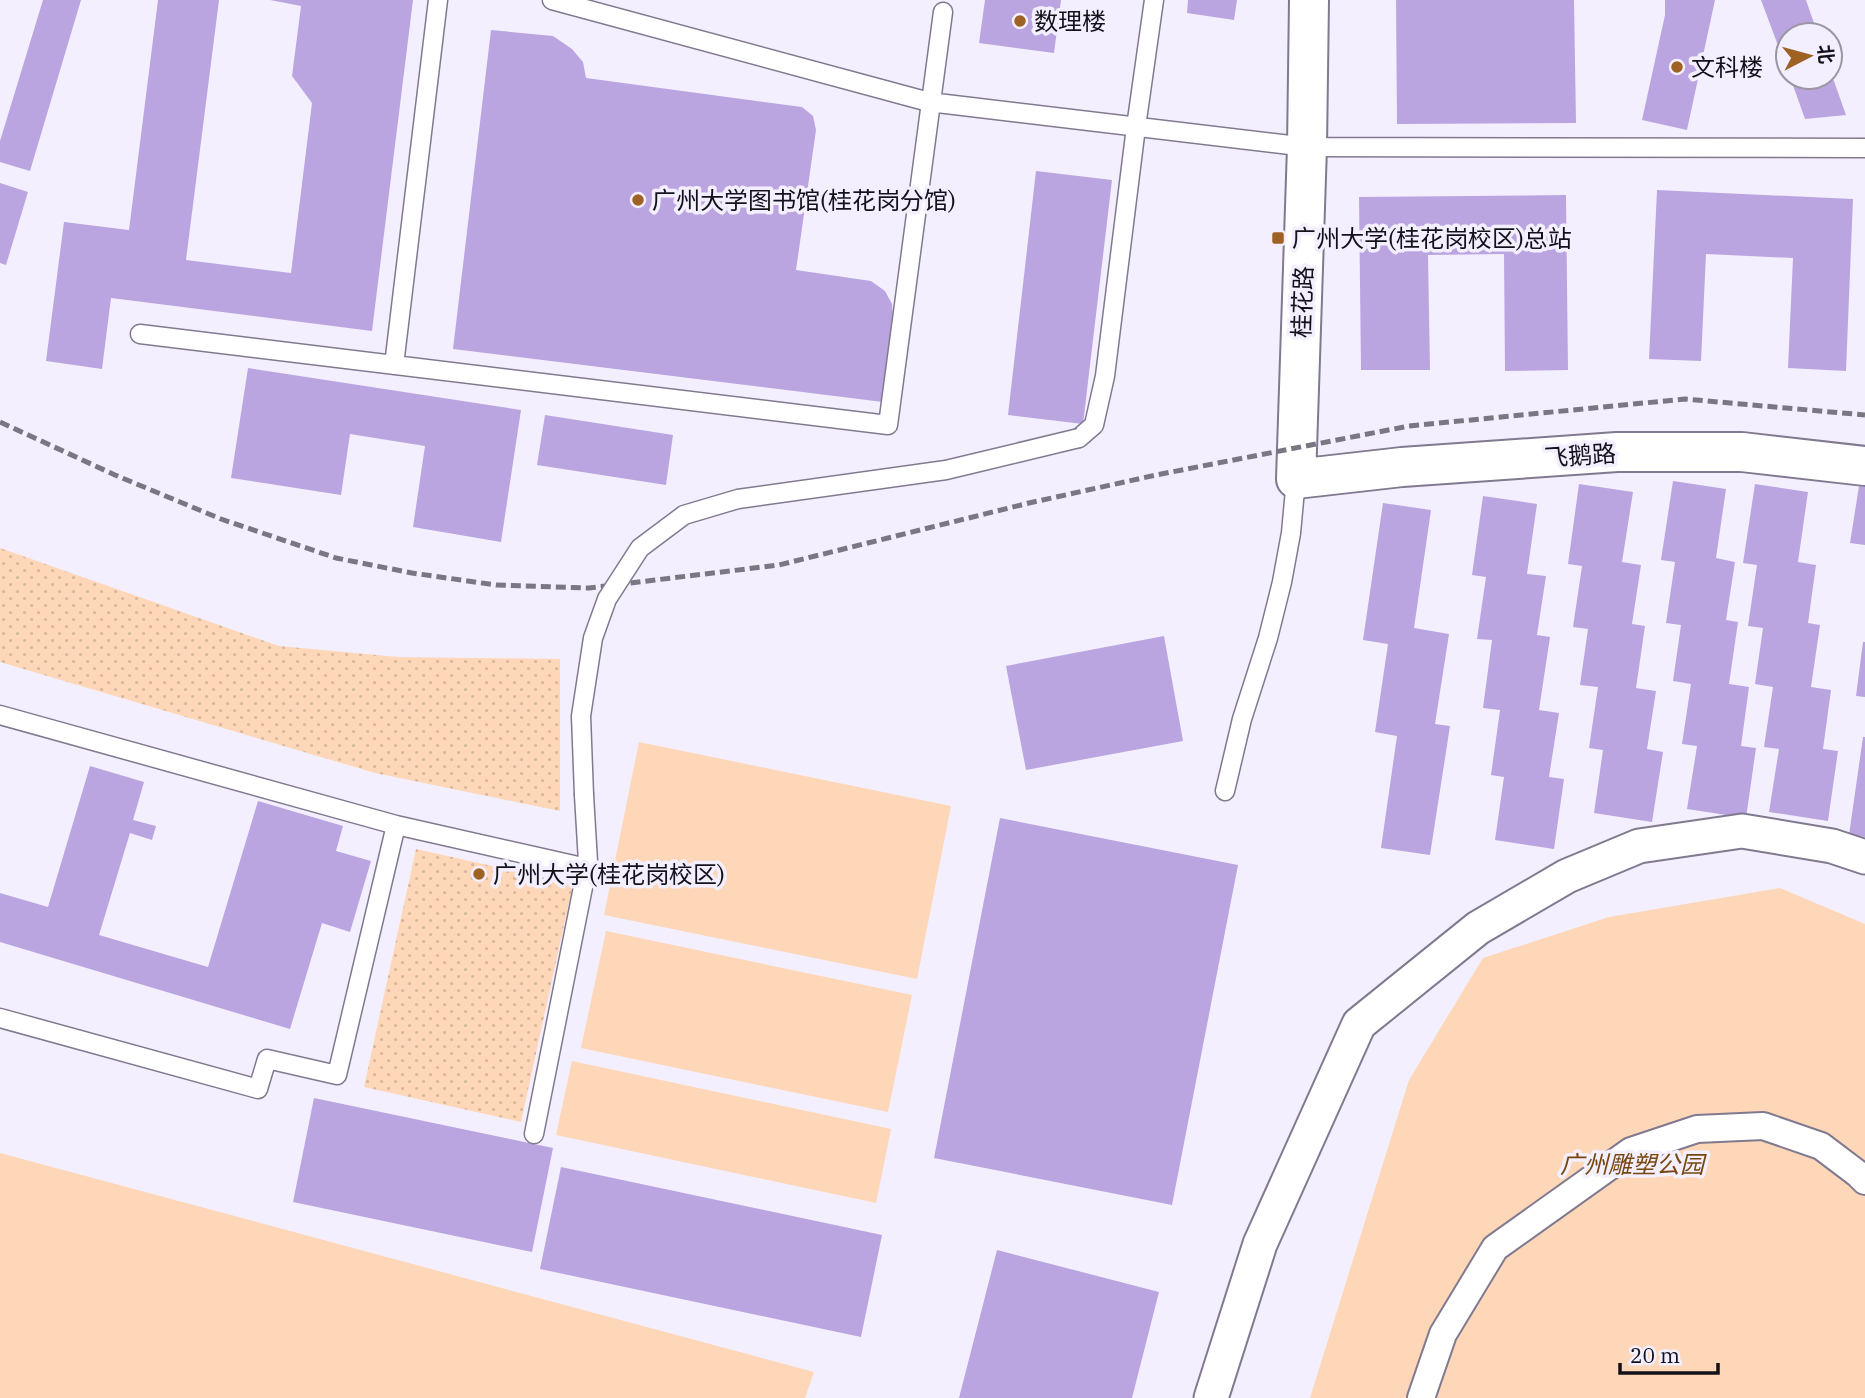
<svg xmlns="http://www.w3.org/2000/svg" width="1865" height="1398" font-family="'IBM Plex Serif','Noto Sans SC',serif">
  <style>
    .grass { fill: url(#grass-dots) }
    .park { fill: #fdd7b7 }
    .building { fill: #baa5e1 }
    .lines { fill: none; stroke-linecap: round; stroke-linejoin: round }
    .service-casing { stroke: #817990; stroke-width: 21 }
    .pedestrian-casing { stroke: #817990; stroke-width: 30 }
    .minor-casing { stroke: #817990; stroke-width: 37 }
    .tertiary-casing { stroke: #817990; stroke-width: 42 }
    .service { stroke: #fff; stroke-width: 18 }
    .pedestrian { stroke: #fff; stroke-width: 26 }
    .minor { stroke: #fff; stroke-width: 33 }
    .tertiary { stroke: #fff; stroke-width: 38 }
    .rail { stroke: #7a7782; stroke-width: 5; stroke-dasharray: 10 5; stroke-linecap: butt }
    .service-bridge-casing { stroke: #817990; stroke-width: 21; stroke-linecap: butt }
    .service-bridge { stroke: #fff; stroke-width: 18 }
    .poi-dot { fill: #9e6224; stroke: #f4effe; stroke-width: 2.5 }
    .labels { text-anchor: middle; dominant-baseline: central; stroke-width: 7; stroke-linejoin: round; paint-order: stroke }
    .poi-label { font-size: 24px; fill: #131119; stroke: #f4effe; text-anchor: start }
    .street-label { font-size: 24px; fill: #131119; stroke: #f4effe }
    .park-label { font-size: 24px; font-style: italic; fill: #784710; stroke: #f4effe }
  </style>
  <defs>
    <pattern id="grass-dots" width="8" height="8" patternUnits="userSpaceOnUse" patternTransform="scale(1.75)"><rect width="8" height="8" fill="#fdd7b7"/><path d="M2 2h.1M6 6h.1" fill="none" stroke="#d8b89d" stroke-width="1.8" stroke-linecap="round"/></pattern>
  </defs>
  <rect width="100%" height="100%" fill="#f4effe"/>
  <path class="grass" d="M 0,548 L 279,646 L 398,657 L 560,659 L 560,811 L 375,773 L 0,662 Z
    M 416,849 L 573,884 L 521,1122 L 364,1087 Z"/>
  <path class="park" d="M 639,742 L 951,806 L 917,979 L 604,915 Z
    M 1780,888 L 1865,924 L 1865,1398 L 1310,1398 L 1409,1080 L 1483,958 L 1609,917 Z
    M 606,931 L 912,995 L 888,1112 L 581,1048 Z
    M 572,1061 L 891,1129 L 876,1203 L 556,1135 Z
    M 0,1153 L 814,1372 L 805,1398 L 0,1398 Z"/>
  <path class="building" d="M 43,0 L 81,0 L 30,171 L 0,162 L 0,141 Z
    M 158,0 L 219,0 L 186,260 L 291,273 L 312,103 L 292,76 L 301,6 L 270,0 L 413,0 L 372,331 L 111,298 L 102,369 L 46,361 L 64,222 L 129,230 Z
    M 985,0 L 1061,0 L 1054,53 L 979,43 Z
    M 1188,0 L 1237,0 L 1234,20 L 1187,13 Z
    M 1396,0 L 1574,0 L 1576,123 L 1397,124 Z
    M 1665,0 L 1715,0 L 1687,130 L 1642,120 L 1665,15 Z
    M 1761,0 L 1806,0 L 1818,35 L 1788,35 L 1788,72 Z
    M 491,30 L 553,36 L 572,49 L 583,62 L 586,78 L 802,107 L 813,116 L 816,130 L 796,270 L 871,281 L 885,291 L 892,304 L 893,320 L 883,402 L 453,349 Z
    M 1830,70 L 1846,115 L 1805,119 L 1790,77 L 1830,77 Z
    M 1036,171 L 1112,180 L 1083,424 L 1008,415 Z
    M 0,183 L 28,192 L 6,265 L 0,263 Z
    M 1657,190 L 1853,199 L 1846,371 L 1788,368 L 1793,258 L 1706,254 L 1701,361 L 1649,359 Z
    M 1566,195 L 1568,370 L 1505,371 L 1504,254 L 1428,255 L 1430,370 L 1361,370 L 1359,197 Z
    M 248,368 L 521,410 L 501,542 L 413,527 L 425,446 L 350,434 L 341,495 L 231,478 Z
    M 545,415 L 673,435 L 666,485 L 537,465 Z
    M 1673,481 L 1726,489 L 1716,558 L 1735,562 L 1726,620 L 1738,622 L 1729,684 L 1749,687 L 1741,746 L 1756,748 L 1746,818 L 1687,809 L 1697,746 L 1682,744 L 1691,684 L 1673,681 L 1681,625 L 1666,623 L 1675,562 L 1661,560 Z
    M 1579,484 L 1633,492 L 1622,562 L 1641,565 L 1632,624 L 1645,626 L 1636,688 L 1656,691 L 1647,749 L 1663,752 L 1652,822 L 1594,813 L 1603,750 L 1589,748 L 1598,687 L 1580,685 L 1588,629 L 1573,627 L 1582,566 L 1568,564 Z
    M 1755,484 L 1808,492 L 1798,562 L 1816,565 L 1808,623 L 1820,625 L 1811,687 L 1831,690 L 1823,749 L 1838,751 L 1828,821 L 1769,812 L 1779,749 L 1764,747 L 1773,687 L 1755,684 L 1763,628 L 1748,626 L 1757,565 L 1743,563 Z
    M 1859,486 L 1865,487 L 1865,545 L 1850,543 Z
    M 1483,496 L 1537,504 L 1527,574 L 1546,576 L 1537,635 L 1550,637 L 1539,710 L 1559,713 L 1549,777 L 1564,779 L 1554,849 L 1495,840 L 1504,777 L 1491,775 L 1500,710 L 1483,708 L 1492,640 L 1477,639 L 1486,577 L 1472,575 Z
    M 1383,503 L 1431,510 L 1414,628 L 1449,634 L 1435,724 L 1450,726 L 1430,855 L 1381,848 L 1397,736 L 1375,732 L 1388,644 L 1363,640 Z
    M 1164,636 L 1183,741 L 1026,770 L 1006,666 Z
    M 1863,642 L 1865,642 L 1865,697 L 1856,696 Z
    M 1863,737 L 1865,737 L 1865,837 L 1849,835 Z
    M 90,766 L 144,782 L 133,820 L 156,826 L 152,840 L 130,833 L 99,935 L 208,967 L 258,801 L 343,826 L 336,851 L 371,861 L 350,932 L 322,923 L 290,1029 L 0,942 L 0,893 L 48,907 Z
    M 1000,818 L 1238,865 L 1172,1205 L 934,1158 Z
    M 314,1098 L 553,1148 L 532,1252 L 293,1202 Z
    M 561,1167 L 882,1235 L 861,1337 L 540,1269 Z
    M 997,1250 L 1159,1292 L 1132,1398 L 959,1398 Z"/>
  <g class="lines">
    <defs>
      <path id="service" d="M 552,0 L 929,102 L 1307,147 L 1865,148
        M 140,334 L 888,425 L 943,12
        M 394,365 L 438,0
        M 1079,438 L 1094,425 L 1105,376 L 1136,127 L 1154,0
        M 0,715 L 396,825
        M 1225,791 L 1242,719 L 1268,638 L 1282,582 L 1291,533 L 1296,479
        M 0,1018 L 258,1089 L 267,1059 L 337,1075 L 396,825 L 587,868
        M 534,1134 L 588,862 L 584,795"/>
      <path id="pedestrian" d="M 1421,1398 L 1443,1334 L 1495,1248 L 1631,1151 L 1697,1129 L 1763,1126 L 1821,1146 L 1858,1174 L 1865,1181"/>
      <path id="minor" d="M 1211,1398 L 1260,1244 L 1359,1024 L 1478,928 L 1567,876 L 1639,846 L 1742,831 L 1832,846 L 1865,857"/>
      <path id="tertiary" d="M 1309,0 L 1307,147 L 1296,479 L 1402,467 L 1617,452 L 1742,452 L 1865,466"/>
    </defs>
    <use href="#service" class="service-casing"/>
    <use href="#pedestrian" class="pedestrian-casing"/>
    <use href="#minor" class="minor-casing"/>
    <use href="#tertiary" class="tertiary-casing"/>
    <use href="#service" class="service"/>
    <use href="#pedestrian" class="pedestrian"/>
    <use href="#minor" class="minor"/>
    <use href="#tertiary" class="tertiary"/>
    <path class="rail" d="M 0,422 L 115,475 L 221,519 L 336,558 L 412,573 L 496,585 L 589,588 L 779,565 L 1029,503 L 1156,475 L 1409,426 L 1685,399 L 1865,415"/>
    <defs>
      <path id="service-bridge" d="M 584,795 L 581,716 L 593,638 L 607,599 L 640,548 L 684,515 L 738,499 L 946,470 L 1079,438"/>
    </defs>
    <use href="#service-bridge" class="service-bridge-casing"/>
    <use href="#service-bridge" class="service-bridge"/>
  </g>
  <g class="poi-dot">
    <circle cx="1020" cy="21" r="7"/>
    <circle cx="1677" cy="67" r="7"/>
    <circle cx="638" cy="200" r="7"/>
    <rect x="1271" y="231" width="14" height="14" rx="3.5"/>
    <circle cx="479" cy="874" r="7"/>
  </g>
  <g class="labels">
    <g class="poi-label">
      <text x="1034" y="21">数理楼</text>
      <text x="1691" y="67">文科楼</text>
      <text x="652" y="200">广州大学图书馆(桂花岗分馆)</text>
      <text x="1292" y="238">广州大学(桂花岗校区)总站</text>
      <text x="493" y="874">广州大学(桂花岗校区)</text>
    </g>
    <g class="street-label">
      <text transform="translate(1302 302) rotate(-88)">桂花路</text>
      <text transform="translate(1580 455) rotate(-4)">飞鹅路</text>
    </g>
    <g class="park-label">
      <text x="1632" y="1164">广州雕塑公园</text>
    </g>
  </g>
  <g transform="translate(1809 56) rotate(84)"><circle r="33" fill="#f4effe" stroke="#9a96a2" stroke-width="2"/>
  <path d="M0-5L12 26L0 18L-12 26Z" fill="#9e6224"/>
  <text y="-10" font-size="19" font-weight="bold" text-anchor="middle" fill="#131119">北</text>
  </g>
  <path d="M1620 1363v10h98v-10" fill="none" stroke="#131119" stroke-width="3.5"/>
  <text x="1630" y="1363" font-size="21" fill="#131119" stroke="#f4effe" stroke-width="5" paint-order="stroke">20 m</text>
</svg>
